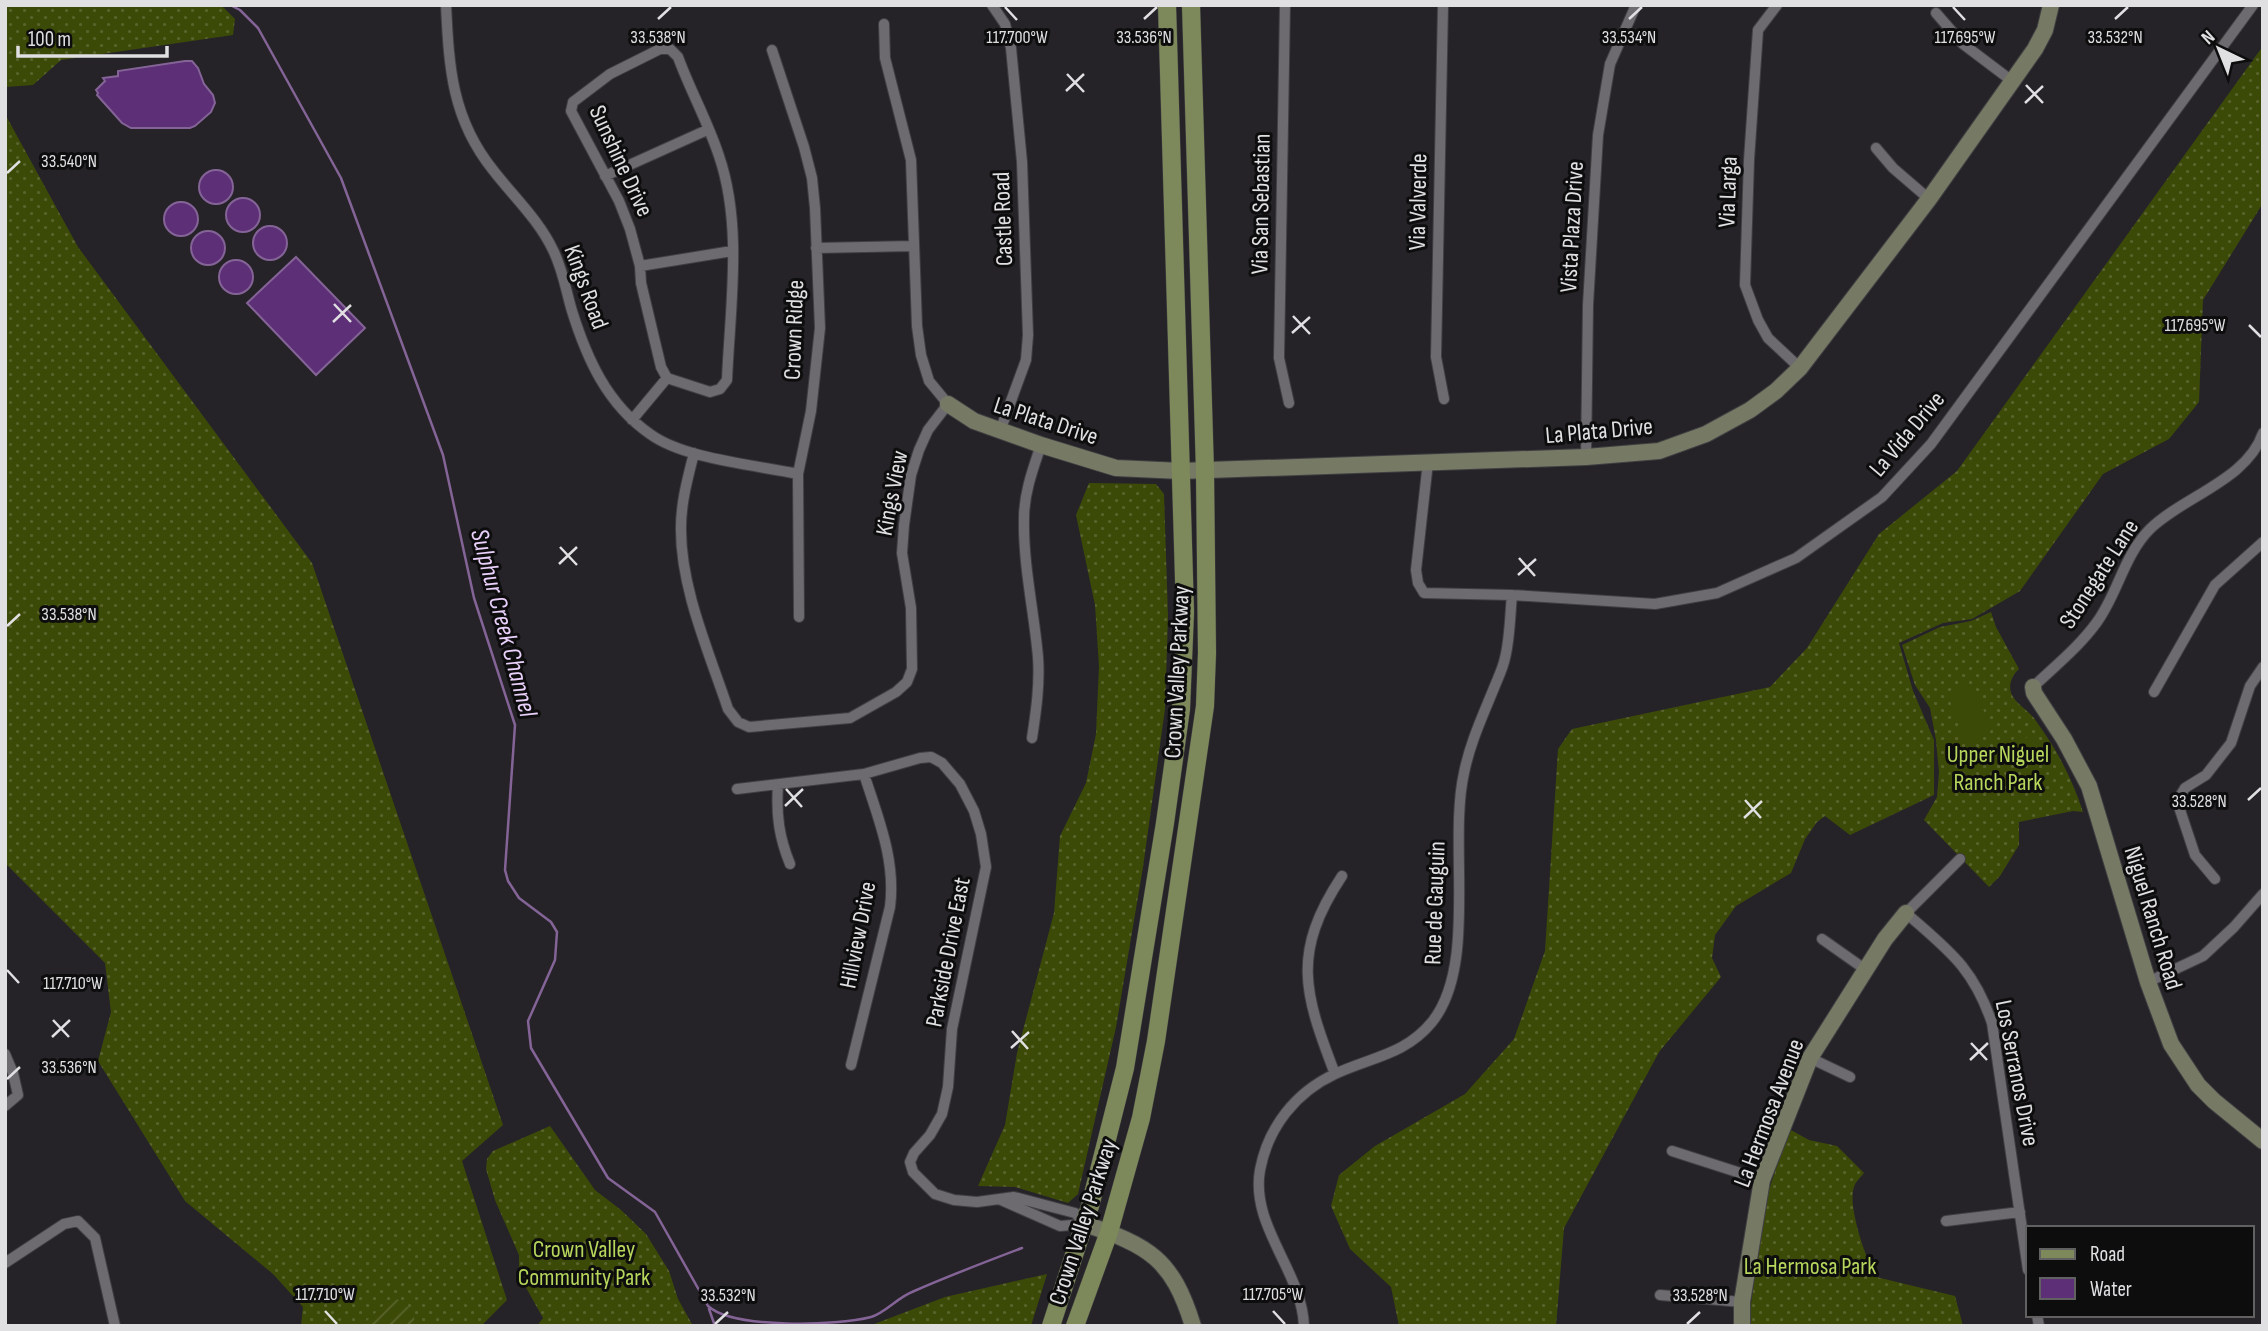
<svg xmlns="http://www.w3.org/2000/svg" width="2268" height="1331" font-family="'Sofia Sans Condensed',sans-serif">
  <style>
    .grass { fill: url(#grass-dots) }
    .garden { fill: url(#garden-furrows) }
    .pitch { fill: #3c4a08 }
    .water { fill: #5d2f77; stroke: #846497; stroke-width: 2 }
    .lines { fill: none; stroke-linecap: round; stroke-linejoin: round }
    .stream { stroke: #846497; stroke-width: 2.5 }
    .street-casing { stroke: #403f42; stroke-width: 12 }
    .secondary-casing { stroke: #403f42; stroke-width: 18 }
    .primary-casing { stroke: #403f42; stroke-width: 19 }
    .street { stroke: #6e6b70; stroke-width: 10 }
    .secondary { stroke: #767a65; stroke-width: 16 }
    .primary { stroke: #7d895a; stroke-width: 18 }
    .ticks { fill: none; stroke: #e0dfe1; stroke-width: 2.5 }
    .labels { text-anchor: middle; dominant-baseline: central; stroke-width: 6; stroke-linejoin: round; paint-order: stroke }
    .street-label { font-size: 24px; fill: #e0dfe1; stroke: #0e0d0e }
    .park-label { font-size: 24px; fill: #b7d65c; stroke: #0e0d0e }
    .water-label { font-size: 26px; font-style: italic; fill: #ead1fb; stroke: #0e0d0e }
    .ticks-label { font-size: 18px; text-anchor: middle; fill: #e0dfe1; stroke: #0e0d0e; stroke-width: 6; stroke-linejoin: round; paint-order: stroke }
  </style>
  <defs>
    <pattern id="grass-dots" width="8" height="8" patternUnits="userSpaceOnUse" patternTransform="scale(1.75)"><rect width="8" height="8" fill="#3c4a08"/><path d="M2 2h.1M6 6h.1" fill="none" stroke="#58642c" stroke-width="1.8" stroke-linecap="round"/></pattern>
    <pattern id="garden-furrows" width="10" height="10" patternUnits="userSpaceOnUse" patternTransform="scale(1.75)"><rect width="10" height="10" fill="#3c4a08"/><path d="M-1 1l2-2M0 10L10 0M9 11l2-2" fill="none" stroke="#58642c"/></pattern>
  </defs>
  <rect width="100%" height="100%" fill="#252327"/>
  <path class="grass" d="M 5,5 L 221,5 L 235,19 L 233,35 L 61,60 L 33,85 L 5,87 Z
    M 2263,46 L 2263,203 L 2203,300 L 2199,402 L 2169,439 L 2103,474 L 2020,591 L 1972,619 L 1943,623 L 1899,643 L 1913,691 L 1934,740 L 1934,795 L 1850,835 L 1825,816 L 1817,822 L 1805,839 L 1791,873 L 1736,906 L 1715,935 L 1712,958 L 1721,977 L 1659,1052 L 1564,1228 L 1556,1326 L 1399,1326 L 1391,1287 L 1350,1249 L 1331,1206 L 1339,1175 L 1375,1146 L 1465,1094 L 1514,1039 L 1545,951 L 1558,749 L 1572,729 L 1770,687 L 1807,648 L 1879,534 L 1957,471 Z
    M 5,114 L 78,247 L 312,563 L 503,1125 L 462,1161 L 507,1300 L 481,1326 L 301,1326 L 303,1307 L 273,1274 L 185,1201 L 98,1061 L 111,1012 L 105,963 L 5,863 Z
    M 1089,483 L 1156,484 L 1164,494 L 1168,617 L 1165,709 L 1143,867 L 1116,1027 L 1078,1194 L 1068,1203 L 1015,1187 L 978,1186 L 1005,1125 L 1017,1053 L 1054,913 L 1060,836 L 1086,783 L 1096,734 L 1099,666 L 1095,605 L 1076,515 Z
    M 1991,612 L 1996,627 L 2019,669 C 2013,674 2008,684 2011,693 C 2016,705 2029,710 2036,721 C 2057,750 2072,778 2083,812 L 2073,811 L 2019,822 L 2019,845 L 2000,876 L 1989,887 L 1924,820 L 1937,797 L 1939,772 L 1936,740 L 1930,708 L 1915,685 L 1902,645 L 1940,627 L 1971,621 Z
    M 550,1126 L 595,1190 L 621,1210 L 646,1234 L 669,1271 L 678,1299 L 693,1326 L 537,1326 L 543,1318 L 519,1275 L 519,1255 L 495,1200 L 486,1169 L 487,1159 L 493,1151 Z
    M 1789,1129 L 1809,1140 L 1837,1146 L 1864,1173 C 1861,1177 1855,1182 1854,1187 C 1847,1205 1866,1260 1876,1277 L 1955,1296 L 1963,1326 L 1748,1326 L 1765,1202 Z
    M 1047,1274 L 1031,1326 L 869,1326 L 945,1297 Z"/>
  <path class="garden" d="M 397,1299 L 411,1309 L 417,1326 L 361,1326 L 384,1305 Z"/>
  <path class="pitch" d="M 1967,685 L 1974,686 L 1991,729 L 1989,735 L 1970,742 L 1965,740 L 1949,697 L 1951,691 Z
    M 2030,737 L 2036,740 L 2039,760 L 2011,763 L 2011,740 Z"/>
  <path class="water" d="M 185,61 L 192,61 L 198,68 L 204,84 L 213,95 L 215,103 L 211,112 L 195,126 L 190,128 L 131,128 L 122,123 L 97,95 L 98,93 L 96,90 L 105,81 L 103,78 L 118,76 L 118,71 Z
    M199 187a17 17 0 1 1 34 0a17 17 0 1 1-34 0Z
    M226 215a17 17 0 1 1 34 0a17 17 0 1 1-34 0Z
    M164 219a17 17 0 1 1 34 0a17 17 0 1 1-34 0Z
    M253 243a17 17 0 1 1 34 0a17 17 0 1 1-34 0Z
    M191 248a17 17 0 1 1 34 0a17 17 0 1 1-34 0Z
    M 296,257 L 365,328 L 316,375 L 247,303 Z
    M219 277a17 17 0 1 1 34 0a17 17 0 1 1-34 0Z"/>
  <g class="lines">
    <path class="stream" d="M 230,5 L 240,10 L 258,28 L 341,178 L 443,455 L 474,598 L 515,725 L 505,870 L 508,881 L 519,898 L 551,922 L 557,932 L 555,960 L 528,1021 L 531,1048 L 608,1178 L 655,1212 L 708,1306 C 733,1329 837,1326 871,1317 C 885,1313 897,1298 912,1292 C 948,1276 985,1262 1022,1248
      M 709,1309 L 715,1326"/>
    <defs>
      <path id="street" d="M 446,5 C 449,68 452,119 493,170 C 513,196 539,220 553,250 C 563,270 566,291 572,311 C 587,359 607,404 650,434 C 684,459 756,465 798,474
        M 992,5 L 1005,24 L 1011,48 L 1022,162 L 1028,335 L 1026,360 L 1000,431
        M 1285,5 L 1279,358 L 1289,403
        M 1443,5 L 1436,357 L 1444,399
        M 1777,5 L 1758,30 L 1749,160 L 1745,285 L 1758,320 L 1768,338 L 1800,368
        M 1936,13 L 1963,44 L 2012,81
        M 772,50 L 804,147 L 812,178 L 815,208 L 820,328 L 811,411 L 798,474 L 799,617
        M 1876,148 L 1893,168 L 1929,199
        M 605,176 L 707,130
        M 816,248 L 913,246
        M 640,266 L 732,251
        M 632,420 L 667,378 L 710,392 L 720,389 L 727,380 C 730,307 743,226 719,156 C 708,122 690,90 678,57 L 670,49 L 660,49 L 610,74 L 573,102 L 571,111 L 619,201 L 630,229 L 640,266 L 641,283 L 661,367 L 667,378
        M 694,453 C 688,477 681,502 681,527 C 680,587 709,652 728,709 L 738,722 L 749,727 L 850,718 L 896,692 L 907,682 L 912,669 L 911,608 L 902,553 L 904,525 L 911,475 L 919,450 L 928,430 L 948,404 L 929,381 L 921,355 L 917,326 L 911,160 L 885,58 L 884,24
        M 1586,457 L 1588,305 L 1598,135 L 1610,64 L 1636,5
        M 1428,462 L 1416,570 L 1418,583 L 1424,593 L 1512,595 L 1655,604 L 1717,593 L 1796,558 L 1882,497 L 1931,444 L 2253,5
        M 2033,687 C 2055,666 2079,647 2097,622 C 2118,593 2124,555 2150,529 C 2184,496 2247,480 2263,433
        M 2154,692 L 2215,585 L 2263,542
        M 1032,738 C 1036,712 1040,684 1038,657 C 1034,611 1023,565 1024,518 C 1024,493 1033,469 1041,445
        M 778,785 C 776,815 779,837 790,864
        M 737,789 L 864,774 L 920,758 L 931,757 L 942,763 L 960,784 L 974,811 L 981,834 L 986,867 L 952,1029 L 948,1087 L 942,1114 L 930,1135 L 914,1153 L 910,1162 L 913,1172 L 935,1194 L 954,1200 L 977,1202 L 1014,1197 L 1075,1213 L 1085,1224
        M 1960,859 L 1906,913 C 1949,951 1973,967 1992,1023 L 2028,1270
        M 2215,879 L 2195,855 L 2177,801 L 2185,788 L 2206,775 L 2231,743 L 2250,686 L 2263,667
        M 1822,939 L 1866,970
        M 2148,982 L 2203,956 L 2234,927 L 2263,894
        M 5,1054 L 13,1073 L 18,1095 L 5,1106
        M 1810,1058 L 1850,1077
        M 851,1065 L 890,907 C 896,860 878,818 864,774
        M 1335,1074 C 1304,993 1291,953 1342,876
        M 1672,1151 L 1762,1180
        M 1001,1200 L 1060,1226 L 1085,1224
        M 1946,1221 L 2020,1212
        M 5,1263 L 64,1224 L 78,1221 L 95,1238 L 115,1326
        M 1660,1295 L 1742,1302
        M 2037,1315 L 2039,1326
        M 1304,1326 C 1302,1271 1250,1226 1260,1170 C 1268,1127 1296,1092 1335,1074 C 1371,1057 1405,1055 1432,1022 C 1478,965 1448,844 1464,773 C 1470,743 1483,715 1494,688 C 1498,678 1503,668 1505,658 C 1510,638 1510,615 1512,595"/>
      <path id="secondary" d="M 948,404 L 974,421 L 1041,445 L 1116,468 L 1181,471 L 1586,457 L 1659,451 L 1706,434 L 1750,410 L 1776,391 L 1800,368 L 1929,199 L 2035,49 L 2045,30 L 2051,5
        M 2033,687 L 2034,693 L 2064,739 L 2089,786 L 2148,982 L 2171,1044 L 2198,1085 L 2214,1101 L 2263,1141
        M 1085,1224 C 1149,1246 1172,1258 1193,1326
        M 1742,1326 L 1742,1302 L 1762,1180 L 1810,1058 L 1885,939 L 1906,913"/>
      <path id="primary" d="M 1051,1326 L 1090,1206 L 1125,1068 L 1165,823 L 1181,709 L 1185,612 L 1167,5
        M 1075,1326 L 1109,1232 L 1141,1118 L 1156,1041 L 1205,706 L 1207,653 L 1205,471 L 1191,5"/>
    </defs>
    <use href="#street" class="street-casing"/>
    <use href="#secondary" class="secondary-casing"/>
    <use href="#primary" class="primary-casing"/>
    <use href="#street" class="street"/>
    <use href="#secondary" class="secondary"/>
    <use href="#primary" class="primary"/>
  </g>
  <path class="ticks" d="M 1005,7 L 1017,20M 1953,7 L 1965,20M 658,19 L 671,7M 1144,19 L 1157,7M 1629,19 L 1642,7M 2115,19 L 2128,7M 1067,74 L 1084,92M 2026,85 L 2043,103M 1066,91 L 1084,74M 2025,103 L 2043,86M 7,173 L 20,161M 334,304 L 351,322M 1293,316 L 1310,334M 333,322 L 351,305M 2249,325 L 2261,337M 1292,333 L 1310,317M 560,547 L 577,565M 1519,558 L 1535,576M 559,564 L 577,547M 1518,575 L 1536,559M 7,626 L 20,614M 786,789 L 802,807M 1745,800 L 1761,818M 2248,800 L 2261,788M 785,806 L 803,789M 1744,818 L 1762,801M 7,970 L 19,983M 53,1020 L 69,1037M 1012,1031 L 1028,1049M 52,1037 L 70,1020M 1971,1043 L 1987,1060M 1011,1048 L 1029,1032M 1970,1060 L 1988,1043M 7,1079 L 20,1067M 325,1311 L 337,1324M 1273,1311 L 1285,1324M 715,1324 L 728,1312M 1687,1324 L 1700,1312"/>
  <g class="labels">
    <g class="street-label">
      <text transform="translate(621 161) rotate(65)">Sunshine Drive</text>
      <text transform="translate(1728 192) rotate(-88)">Via Larga</text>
      <text transform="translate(1418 202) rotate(-89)">Via Valverde</text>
      <text transform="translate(1261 204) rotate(-89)">Via San Sebastian</text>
      <text transform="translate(1003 219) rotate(-92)">Castle Road</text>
      <text transform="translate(1572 227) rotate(-87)">Vista Plaza Drive</text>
      <text transform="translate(586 287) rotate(70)">Kings Road</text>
      <text transform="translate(794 330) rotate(-88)">Crown Ridge</text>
      <text transform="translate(1046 421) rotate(18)">La Plata Drive</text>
      <text transform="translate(1599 431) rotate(-5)">La Plata Drive</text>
      <text transform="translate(1907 434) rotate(-50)">La Vida Drive</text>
      <text transform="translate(892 493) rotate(-79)">Kings View</text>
      <text transform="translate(2099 574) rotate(-57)">Stonegate Lane</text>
      <text transform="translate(1177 672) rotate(-87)">Crown Valley Parkway</text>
      <text transform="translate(1435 903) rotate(-88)">Rue de Gauguin</text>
      <text transform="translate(2153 918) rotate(73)">Niguel Ranch Road</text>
      <text transform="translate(858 935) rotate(-79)">Hillview Drive</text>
      <text transform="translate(948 952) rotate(-79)">Parkside Drive East</text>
      <text transform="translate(2017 1073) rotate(79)">Los Serranos Drive</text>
      <text transform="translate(1769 1113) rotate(-69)">La Hermosa Avenue</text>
      <text transform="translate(1083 1222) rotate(-72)">Crown Valley Parkway</text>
    </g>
    <g class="park-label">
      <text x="1998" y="754">Upper Niguel<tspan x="1998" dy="28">Ranch Park</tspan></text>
      <text x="584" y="1249">Crown Valley<tspan x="584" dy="28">Community Park</tspan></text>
      <text x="1810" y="1266">La Hermosa Park</text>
    </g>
    <g class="water-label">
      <text transform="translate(503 623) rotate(75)">Sulphur Creek Channel</text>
    </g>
  </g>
  <g class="ticks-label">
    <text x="658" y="43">33.538°N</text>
    <text x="1144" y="43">33.536°N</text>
    <text x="1629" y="43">33.534°N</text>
    <text x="2115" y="43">33.532°N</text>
    <text x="1017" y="43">117.700°W</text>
    <text x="1965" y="43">117.695°W</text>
    <text x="69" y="167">33.540°N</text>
    <text x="2195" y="331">117.695°W</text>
    <text x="69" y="620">33.538°N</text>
    <text x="2199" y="807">33.528°N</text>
    <text x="73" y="989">117.710°W</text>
    <text x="69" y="1073">33.536°N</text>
    <text x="325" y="1300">117.710°W</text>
    <text x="1273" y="1300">117.705°W</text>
    <text x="728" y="1301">33.532°N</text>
    <text x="1700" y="1301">33.528°N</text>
  </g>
  <rect width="2268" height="1331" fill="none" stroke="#e0dfe1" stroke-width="14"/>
  <rect x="2026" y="1226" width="228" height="91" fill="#0e0d0e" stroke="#626162" stroke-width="2"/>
  <rect x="2040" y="1249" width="35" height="10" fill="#7d895a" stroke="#626162" stroke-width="2"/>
  <text x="2090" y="1261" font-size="21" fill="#e0dfe1">Road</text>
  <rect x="2040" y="1278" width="35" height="21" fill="#5d2f77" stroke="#626162" stroke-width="2"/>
  <text x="2090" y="1296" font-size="21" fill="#e0dfe1">Water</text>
  <g transform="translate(2219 49) rotate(317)" stroke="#0e0d0e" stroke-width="5" paint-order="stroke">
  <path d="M0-5L12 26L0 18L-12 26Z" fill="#e0dfe1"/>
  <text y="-10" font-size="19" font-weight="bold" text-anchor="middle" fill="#e0dfe1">N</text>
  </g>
  <path d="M18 46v10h149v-10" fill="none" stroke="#e0dfe1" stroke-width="3.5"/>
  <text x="28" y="46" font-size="21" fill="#e0dfe1" stroke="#0e0d0e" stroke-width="5" paint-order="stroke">100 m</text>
</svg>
